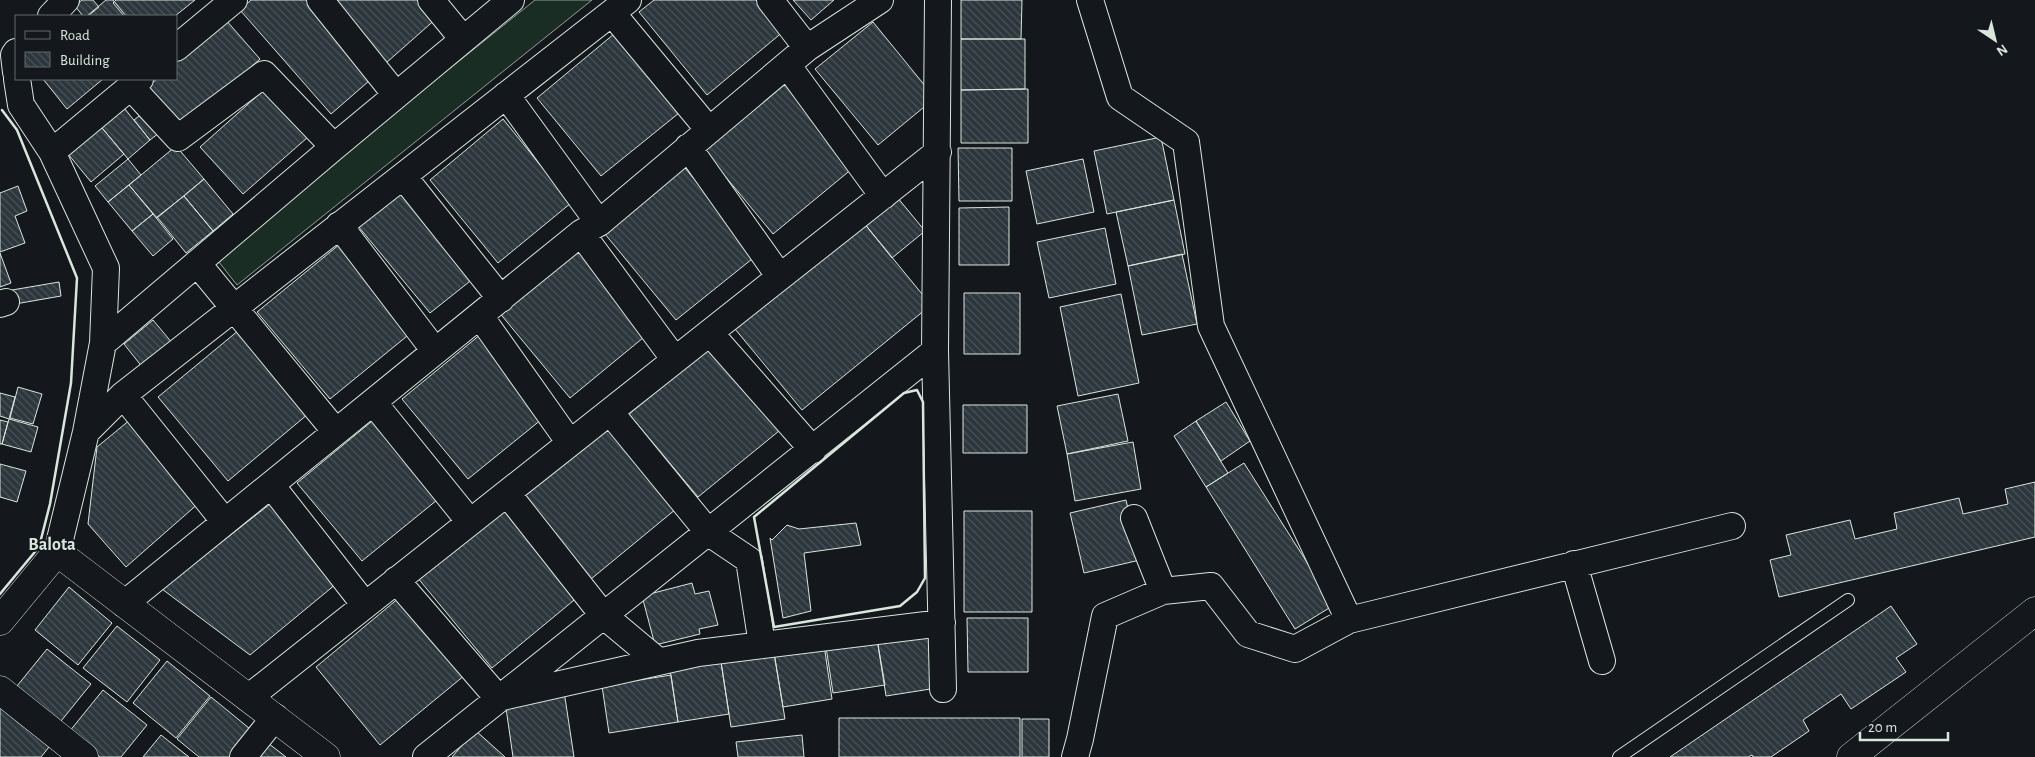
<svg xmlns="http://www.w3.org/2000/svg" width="2035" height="757" font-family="'Alegreya Sans',sans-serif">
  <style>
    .grass { fill: #1a2d24; stroke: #939e99 }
    .building { fill: url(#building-back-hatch); stroke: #d8e6dc }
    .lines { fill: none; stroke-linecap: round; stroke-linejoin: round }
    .lane-casing { stroke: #d8e6dc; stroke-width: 14 }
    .street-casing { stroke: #d8e6dc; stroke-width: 28 }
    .secondary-casing { stroke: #d8e6dc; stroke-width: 29 }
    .lane { stroke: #14181c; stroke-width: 12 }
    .street { stroke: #14181c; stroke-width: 26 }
    .secondary { stroke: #14181c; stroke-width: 28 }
    .wall { stroke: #d8e6dc; stroke-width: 2.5 }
    .labels { text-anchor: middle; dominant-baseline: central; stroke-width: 4; stroke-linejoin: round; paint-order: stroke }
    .quarter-label { font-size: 18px; font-weight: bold; fill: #d8e6dc; stroke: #14181c }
  </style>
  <defs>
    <pattern id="building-back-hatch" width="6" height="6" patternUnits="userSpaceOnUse" patternTransform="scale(1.25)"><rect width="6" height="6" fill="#2c363c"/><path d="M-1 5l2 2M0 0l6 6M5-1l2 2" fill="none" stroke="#4a5358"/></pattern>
  </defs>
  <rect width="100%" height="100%" fill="#14181c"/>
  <path class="grass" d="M 535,0 L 592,0 L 237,285 L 215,257 Z"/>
  <path class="building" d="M 82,0 L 93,0 L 99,7 L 88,16 L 83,16 L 75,6 Z
    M 106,0 L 113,0 L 126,16 L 87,16 Z
    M 116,0 L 195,0 L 175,16 L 124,16 L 113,3 Z
    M 251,0 L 312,0 L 377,74 L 331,114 L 240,10 Z
    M 331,0 L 423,0 L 438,17 L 386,63 Z
    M 654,0 L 759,0 L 784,31 L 707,95 L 639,12 Z
    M 793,0 L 834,0 L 811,20 Z
    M 961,0 L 1022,0 L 1021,39 L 961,39 Z
    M 225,19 L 260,59 L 182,128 L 146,88 L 157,79 L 176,79 L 176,62 Z
    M 873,22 L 935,98 L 878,145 L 815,69 Z
    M 614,34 L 679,113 L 601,176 L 537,98 Z
    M 961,39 L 1025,39 L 1025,89 L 961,90 Z
    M 43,79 L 103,79 L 67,109 Z
    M 781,80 L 853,168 L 773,234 L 700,146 Z
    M 265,89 L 308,137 L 243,194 L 200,147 Z
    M 1028,89 L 1028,143 L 961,143 L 961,90 Z
    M 120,103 L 150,140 L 128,159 L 97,122 Z
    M 143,113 L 159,133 L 150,140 L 134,120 Z
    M 503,119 L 571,203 L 498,263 L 430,180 Z
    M 97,122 L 124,154 L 91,182 L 64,149 Z
    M 1161,137 L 1174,200 L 1107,214 L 1094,151 Z
    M 176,146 L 204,179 L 157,218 L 129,185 Z
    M 958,148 L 1012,148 L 1012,201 L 959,201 Z
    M 128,159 L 141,175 L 108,202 L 95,186 Z
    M 1083,159 L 1094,212 L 1037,224 L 1026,171 Z
    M 680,162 L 757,255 L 676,320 L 600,228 Z
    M 204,179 L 233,214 L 213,231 L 184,196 Z
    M 129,185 L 153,214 L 132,231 L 108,202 Z
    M 18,186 L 27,211 L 15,216 L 25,243 L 0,252 L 0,193 Z
    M 401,190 L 474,278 L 430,313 L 358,226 Z
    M 184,196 L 213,231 L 186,253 L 157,217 Z
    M 897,197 L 925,231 L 892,258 L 864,223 Z
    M 1174,200 L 1185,254 L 1128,266 L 1116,212 Z
    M 1009,207 L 1009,265 L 959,265 L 959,208 Z
    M 153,214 L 173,239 L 153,256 L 132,231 Z
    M 864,223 L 931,305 L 802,410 L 735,329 Z
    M 1105,228 L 1116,284 L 1049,298 L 1037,242 Z
    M 340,244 L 412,332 L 330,399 L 257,312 Z
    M 577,245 L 649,333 L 570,398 L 498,311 Z
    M 0,253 L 11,283 L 0,287 Z
    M 1182,254 L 1197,324 L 1142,335 L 1128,266 Z
    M 59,282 L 61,296 L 15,304 L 12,290 Z
    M 964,293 L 1020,293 L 1020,354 L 964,354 Z
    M 1121,294 L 1139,383 L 1078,396 L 1060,307 Z
    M 153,320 L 173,344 L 143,368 L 124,344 Z
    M 239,330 L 308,414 L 228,481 L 158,397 Z
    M 481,334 L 547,415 L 468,479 L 402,399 Z
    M 711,347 L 779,431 L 698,497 L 629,414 Z
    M 18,387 L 42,394 L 33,424 L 10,418 Z
    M 0,393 L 15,397 L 9,419 L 0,416 Z
    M 1118,394 L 1128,441 L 1067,454 L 1057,406 Z
    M 1226,402 L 1250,441 L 1221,461 L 1196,421 Z
    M 963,405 L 1027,405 L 1027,453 L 963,453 Z
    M 377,417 L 442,496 L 362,561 L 297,483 Z
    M 9,419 L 38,427 L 31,452 L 2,444 Z
    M 131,419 L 200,502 L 126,567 L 88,524 L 97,447 Z
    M 0,420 L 8,422 L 2,444 L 0,444 Z
    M 1196,421 L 1228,473 L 1206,487 L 1174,436 Z
    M 607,426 L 676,509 L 591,579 L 522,496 Z
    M 1133,442 L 1141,489 L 1075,501 L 1067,454 Z
    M 1244,463 L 1334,605 L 1295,629 L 1206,487 Z
    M 0,464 L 26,471 L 17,502 L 0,497 Z
    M 2035,482 L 2035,537 L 1779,597 L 1770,560 L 1791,555 L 1786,535 L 1850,520 L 1855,539 L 1897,529 L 1894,513 L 1959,498 L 1963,514 L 2008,504 L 2005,489 Z
    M 1126,500 L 1140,560 L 1084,573 L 1070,513 Z
    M 270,504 L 336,584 L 250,655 L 162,589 Z
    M 504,505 L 579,596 L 492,668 L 417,577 Z
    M 964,511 L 1032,511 L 1032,612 L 964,612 Z
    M 856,523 L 861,545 L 804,553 L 811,611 L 783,618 L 770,538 L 772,540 L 787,525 L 799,529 Z
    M 692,583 L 695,594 L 709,591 L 718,625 L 699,629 L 700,634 L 655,645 L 642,596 Z
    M 69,587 L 112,623 L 78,665 L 35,630 Z
    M 400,597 L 465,675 L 380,745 L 316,667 Z
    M 1891,606 L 1917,644 L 1896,658 L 1906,672 L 1851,709 L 1841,694 L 1803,720 L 1809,731 L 1771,757 L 1753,757 L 1752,755 L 1748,757 L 1670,757 Z
    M 967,618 L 1028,618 L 1028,672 L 968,672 Z
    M 117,626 L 160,660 L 127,702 L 83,668 Z
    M 928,631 L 937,688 L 886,696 L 877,639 Z
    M 877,639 L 885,685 L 833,693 L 826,647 Z
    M 824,645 L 832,699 L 783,707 L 774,653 Z
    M 47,649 L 91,684 L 57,726 L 13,691 Z
    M 774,653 L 785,719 L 731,727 L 721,662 Z
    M 167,661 L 210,696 L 176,738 L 133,703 Z
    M 721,662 L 729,714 L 678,722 L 670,670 Z
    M 671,675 L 678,722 L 609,733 L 602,686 Z
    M 103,690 L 147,725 L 121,757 L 100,757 L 69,732 Z
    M 564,691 L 574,757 L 513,757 L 505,701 Z
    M 211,697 L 255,733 L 235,757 L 199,757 L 177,739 Z
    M 0,708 L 49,747 L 41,757 L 0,757 Z
    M 839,718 L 1020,718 L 1020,757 L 839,757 Z
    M 1022,719 L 1049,719 L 1049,757 L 1022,757 Z
    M 475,730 L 505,757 L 452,757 Z
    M 161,735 L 189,757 L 143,757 Z
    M 802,735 L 804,757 L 738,757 L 736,742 Z
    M 264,740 L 286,757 L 250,757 Z"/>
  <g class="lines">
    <defs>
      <path id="lane" d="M 1619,757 L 1848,600"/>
      <path id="street" d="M 320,0 L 396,95
        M 431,0 L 463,39
        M 770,0 L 807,48
        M 938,0 L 935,351 L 943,689
        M 1090,0 L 1120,97 L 1186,142 L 1211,326 L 1349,620
        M 612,13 L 709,130
        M 51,16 L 66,0
        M 176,48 L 234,0
        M 16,52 L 14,55 L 16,72
        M 788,66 L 883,196
        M 17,79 L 21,105 L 52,152 L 106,268 L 103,343 L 86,432 L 57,552
        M 131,87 L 178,138 L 264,74 L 334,147
        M 506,95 L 599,223
        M 688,147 L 780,277
        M 52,152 L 140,79
        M 403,176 L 501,299
        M 339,225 L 435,351
        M 581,233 L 675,360
        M 197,263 L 336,432
        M 0,304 L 6,302
        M 480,316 L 570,443
        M 710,333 L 813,450
        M 103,343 L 334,147 L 511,0
        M 123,395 L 225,522
        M 373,402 L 470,522
        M 610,412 L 709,533 L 749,560 L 762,645
        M 86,432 L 123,395 L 628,0
        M 271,485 L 365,605
        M 507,493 L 603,615 L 658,661
        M 1134,518 L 1163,591
        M 1574,564 L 1602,661
        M 396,580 L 498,698 L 698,653 L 942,623
        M 124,604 L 581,233 L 599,223 L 807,48 L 880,0
        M 248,698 L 938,152
        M 243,757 L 275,717
        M 426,757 L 935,351
        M 1075,757 L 1080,739 L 1105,616 L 1163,591 L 1211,586 L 1248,634 L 1295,649 L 1349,620 L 1732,526"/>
      <path id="secondary" d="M 0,621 L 57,552 L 326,757
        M 0,690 L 84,757
        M 1851,757 L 2035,611"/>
    </defs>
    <use href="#lane" class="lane-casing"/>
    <use href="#street" class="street-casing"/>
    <use href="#secondary" class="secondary-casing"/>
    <use href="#lane" class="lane"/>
    <use href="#street" class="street"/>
    <use href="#secondary" class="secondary"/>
    <path class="wall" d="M 917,390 L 923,402 L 925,578 L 917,592 L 900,606 L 774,627 L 754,517 L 904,393 Z
      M 0,594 L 39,547 L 50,504 L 71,383 L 77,278 L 17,130 L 2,110"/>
  </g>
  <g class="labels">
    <g class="quarter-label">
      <text x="52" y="545">Balota</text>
    </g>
  </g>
  <rect x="15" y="15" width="162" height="65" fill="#14181c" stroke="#626a69"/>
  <rect x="25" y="31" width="25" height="8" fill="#14181c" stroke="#626a69"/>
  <text x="60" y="40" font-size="15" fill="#d8e6dc">Road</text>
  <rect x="25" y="52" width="25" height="15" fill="url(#building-back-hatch)" stroke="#626a69"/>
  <text x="60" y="65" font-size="15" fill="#d8e6dc">Building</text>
  <g transform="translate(1995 40) rotate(145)" stroke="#14181c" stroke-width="4" paint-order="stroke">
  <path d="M0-4L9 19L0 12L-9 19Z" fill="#d8e6dc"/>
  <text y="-8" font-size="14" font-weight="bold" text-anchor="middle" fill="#d8e6dc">N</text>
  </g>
  <path d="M1860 732v8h88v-8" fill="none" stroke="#d8e6dc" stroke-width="2.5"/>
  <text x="1868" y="732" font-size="15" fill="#d8e6dc" stroke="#14181c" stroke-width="4" paint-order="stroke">20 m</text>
</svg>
